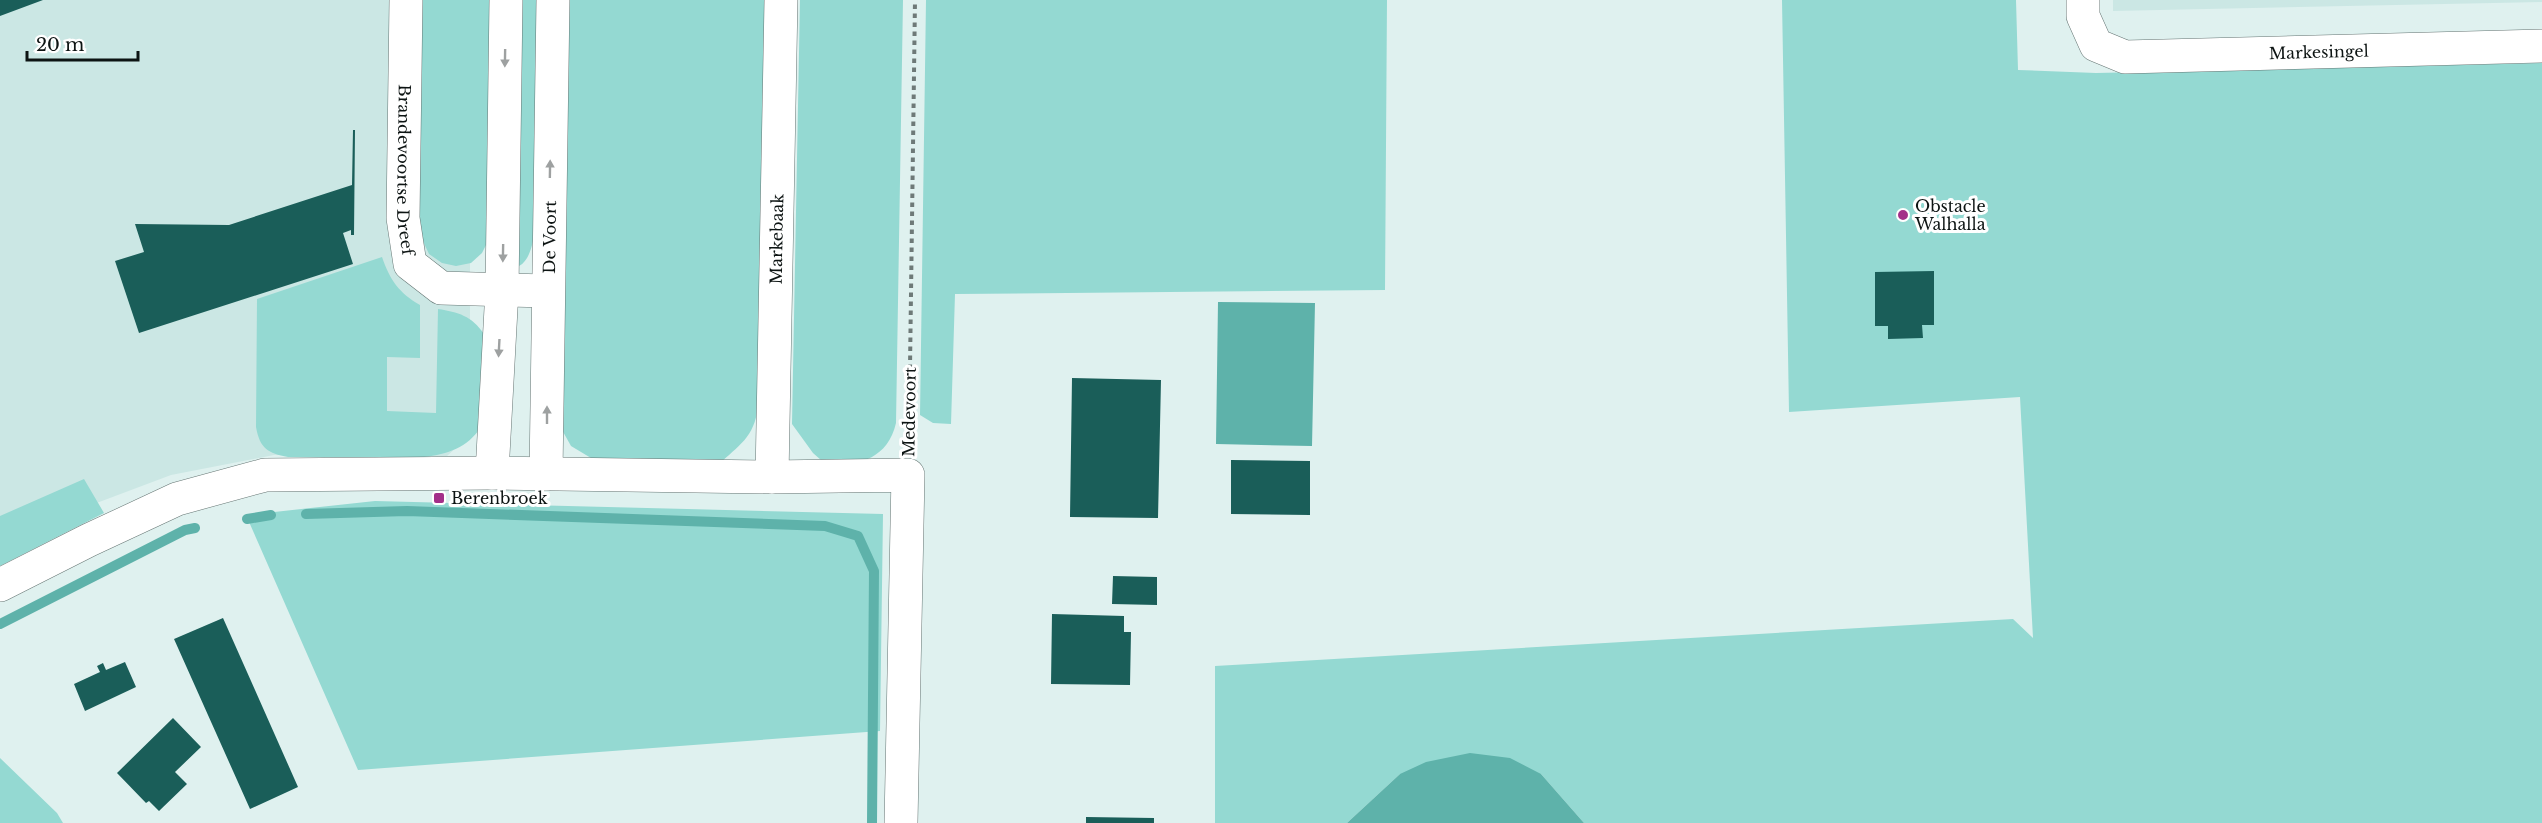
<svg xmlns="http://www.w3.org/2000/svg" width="2542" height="823" font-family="'Libre Baskerville',serif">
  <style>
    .built { fill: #cbe7e4 }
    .green { fill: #94d9d2 }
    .water { fill: #5eb2aa }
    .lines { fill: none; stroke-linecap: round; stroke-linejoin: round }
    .stream { stroke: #5eb2aa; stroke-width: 10 }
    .building { fill: #1a5e59 }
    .street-casing { stroke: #657573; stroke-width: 34 }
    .secondary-casing { stroke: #657573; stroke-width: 34 }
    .path { stroke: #6e7a78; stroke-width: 4; stroke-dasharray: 4.5 4.5; stroke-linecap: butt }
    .street { stroke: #fff; stroke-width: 33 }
    .secondary { stroke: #fff; stroke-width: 33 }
    .oneway { fill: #9ea1a1 }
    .poi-dot { fill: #a32f89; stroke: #fff; stroke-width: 2 }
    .labels { text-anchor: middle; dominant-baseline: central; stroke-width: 6; stroke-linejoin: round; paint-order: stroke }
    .street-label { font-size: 16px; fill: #0d1413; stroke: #fff }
    .poi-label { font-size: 16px; fill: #0d1413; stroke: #fff; text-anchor: start }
  </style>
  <rect width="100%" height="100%" fill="#dff1ef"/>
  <path class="built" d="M 0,0 L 470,0 L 470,435 L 447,456 L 274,455 L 171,475 L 86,507 L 0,549 Z
    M 2113,0 L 2542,0 L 2542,2 L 2113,11 Z"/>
  <path class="green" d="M 416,0 L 493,0 L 490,237 L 482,253 L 471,263 L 456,266 L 442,263 L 429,254 L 422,239 L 414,203 Z
    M 513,0 L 541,0 L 536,227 C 533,240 531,260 519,266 L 516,264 Z
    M 560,0 L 766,0 L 758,407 C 754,438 739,445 718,465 L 591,458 L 571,446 L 557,421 Z
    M 800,0 L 903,0 L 896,423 C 888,458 861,464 830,468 L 813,453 L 792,424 Z
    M 926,0 L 1387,0 L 1385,290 L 955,294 L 951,424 L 933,423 L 920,415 Z
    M 1782,0 L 2016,0 L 2018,70 L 2096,73 L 2542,63 L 2542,823 L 1584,823 L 1541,774 L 1400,774 L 1347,823 L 1215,823 L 1215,666 L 2013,619 L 2033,638 L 2020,397 L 1789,412 Z
    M 382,257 C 390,280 399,293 420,305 L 420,358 L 387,357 L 387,411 L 436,413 L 438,309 C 458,312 472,316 484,334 L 481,427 C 467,448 448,454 424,457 L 288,457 C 268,453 260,449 256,427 L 257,299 Z
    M 84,479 L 104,513 L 0,566 L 0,516 Z
    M 375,501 L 883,514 L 880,731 L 358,770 L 246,515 Z
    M 0,758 L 57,813 L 63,823 L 0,823 Z"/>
  <path class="water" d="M 1218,302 L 1315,303 L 1312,446 L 1216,444 Z
    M 1470,753 L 1510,758 L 1541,774 L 1584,823 L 1347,823 L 1400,774 L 1426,762 Z"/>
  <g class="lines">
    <path class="stream" d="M 306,514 L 407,511 L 825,526 L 858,536 L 874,571 L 872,823
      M 247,519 L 271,515
      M 0,624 L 185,530 L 195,528"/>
  </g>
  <path class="building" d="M 0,0 L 43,0 L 0,16 Z
    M 353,130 L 355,130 L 354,235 L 351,235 L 351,230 L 343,233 L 353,264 L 139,333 L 115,261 L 144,252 L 135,224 L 229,225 L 352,185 Z
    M 1934,271 L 1934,325 L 1922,325 L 1923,338 L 1888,339 L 1888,326 L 1875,326 L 1875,272 Z
    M 1072,378 L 1161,380 L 1158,518 L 1070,517 Z
    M 1231,460 L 1310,461 L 1310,515 L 1231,514 Z
    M 1113,576 L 1157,577 L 1157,605 L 1112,604 Z
    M 1052,614 L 1124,616 L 1124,632 L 1131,632 L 1130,685 L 1051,684 Z
    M 223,618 L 298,787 L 250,809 L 174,639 Z
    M 125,662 L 136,687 L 85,711 L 74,684 L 100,672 L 97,666 L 103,663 L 106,670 Z
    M 173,718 L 201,747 L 175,772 L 187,784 L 159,811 L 149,801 L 146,803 L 117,773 Z
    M 1086,817 L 1154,818 L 1154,823 L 1086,823 Z"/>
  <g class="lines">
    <defs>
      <g id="street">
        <path id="s1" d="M 406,0 L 403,218 L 410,264 L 441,288 L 547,291"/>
        <path id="s2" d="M 2083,0 L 2083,16 L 2096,45 L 2125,57 L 2542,46"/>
        <path id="s3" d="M 772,477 L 781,0"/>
        <path d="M 0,585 L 89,540 L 177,499 L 265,475 L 492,473"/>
      </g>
      <g id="secondary">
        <path d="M 506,0 L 502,290 L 492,473 L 772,477 L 908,475 L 901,823"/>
        <path id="s4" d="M 546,474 L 553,0"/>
      </g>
    </defs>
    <use href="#street" class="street-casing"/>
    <use href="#secondary" class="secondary-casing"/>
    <path class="path" d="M 909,441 L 915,0"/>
    <use href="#street" class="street"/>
    <use href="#secondary" class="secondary"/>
  </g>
  <defs><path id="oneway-solid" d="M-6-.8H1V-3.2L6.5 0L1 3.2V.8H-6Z" transform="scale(1.5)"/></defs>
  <g class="oneway">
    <use href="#oneway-solid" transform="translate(505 58) rotate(91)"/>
    <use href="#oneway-solid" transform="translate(550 169) rotate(-89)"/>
    <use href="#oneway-solid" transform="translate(503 253) rotate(91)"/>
    <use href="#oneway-solid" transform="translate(499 348) rotate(93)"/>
    <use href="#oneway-solid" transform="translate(547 415) rotate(-90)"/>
  </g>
  <g class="poi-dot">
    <circle cx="1903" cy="215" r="6"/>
    <rect x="433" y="492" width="12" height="12" rx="3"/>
  </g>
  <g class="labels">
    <g class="street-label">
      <text stroke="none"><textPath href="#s2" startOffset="273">Markesingel</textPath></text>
      <text stroke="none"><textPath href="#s1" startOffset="170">Brandevoortse Dreef</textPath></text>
      <text stroke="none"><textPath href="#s4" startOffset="237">De Voort</textPath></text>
      <text stroke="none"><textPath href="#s3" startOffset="238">Markebaak</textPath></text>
      <text transform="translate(909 412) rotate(-89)">Medevoort</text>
    </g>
    <g class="poi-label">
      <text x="1915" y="206">Obstacle<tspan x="1915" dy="18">Walhalla</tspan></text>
      <text x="451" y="498">Berenbroek</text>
    </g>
  </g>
  <path d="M27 51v9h111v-9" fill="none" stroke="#0d1413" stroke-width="3"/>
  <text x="36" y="51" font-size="18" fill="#0d1413" stroke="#ffffff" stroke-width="4.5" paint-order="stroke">20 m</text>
</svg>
